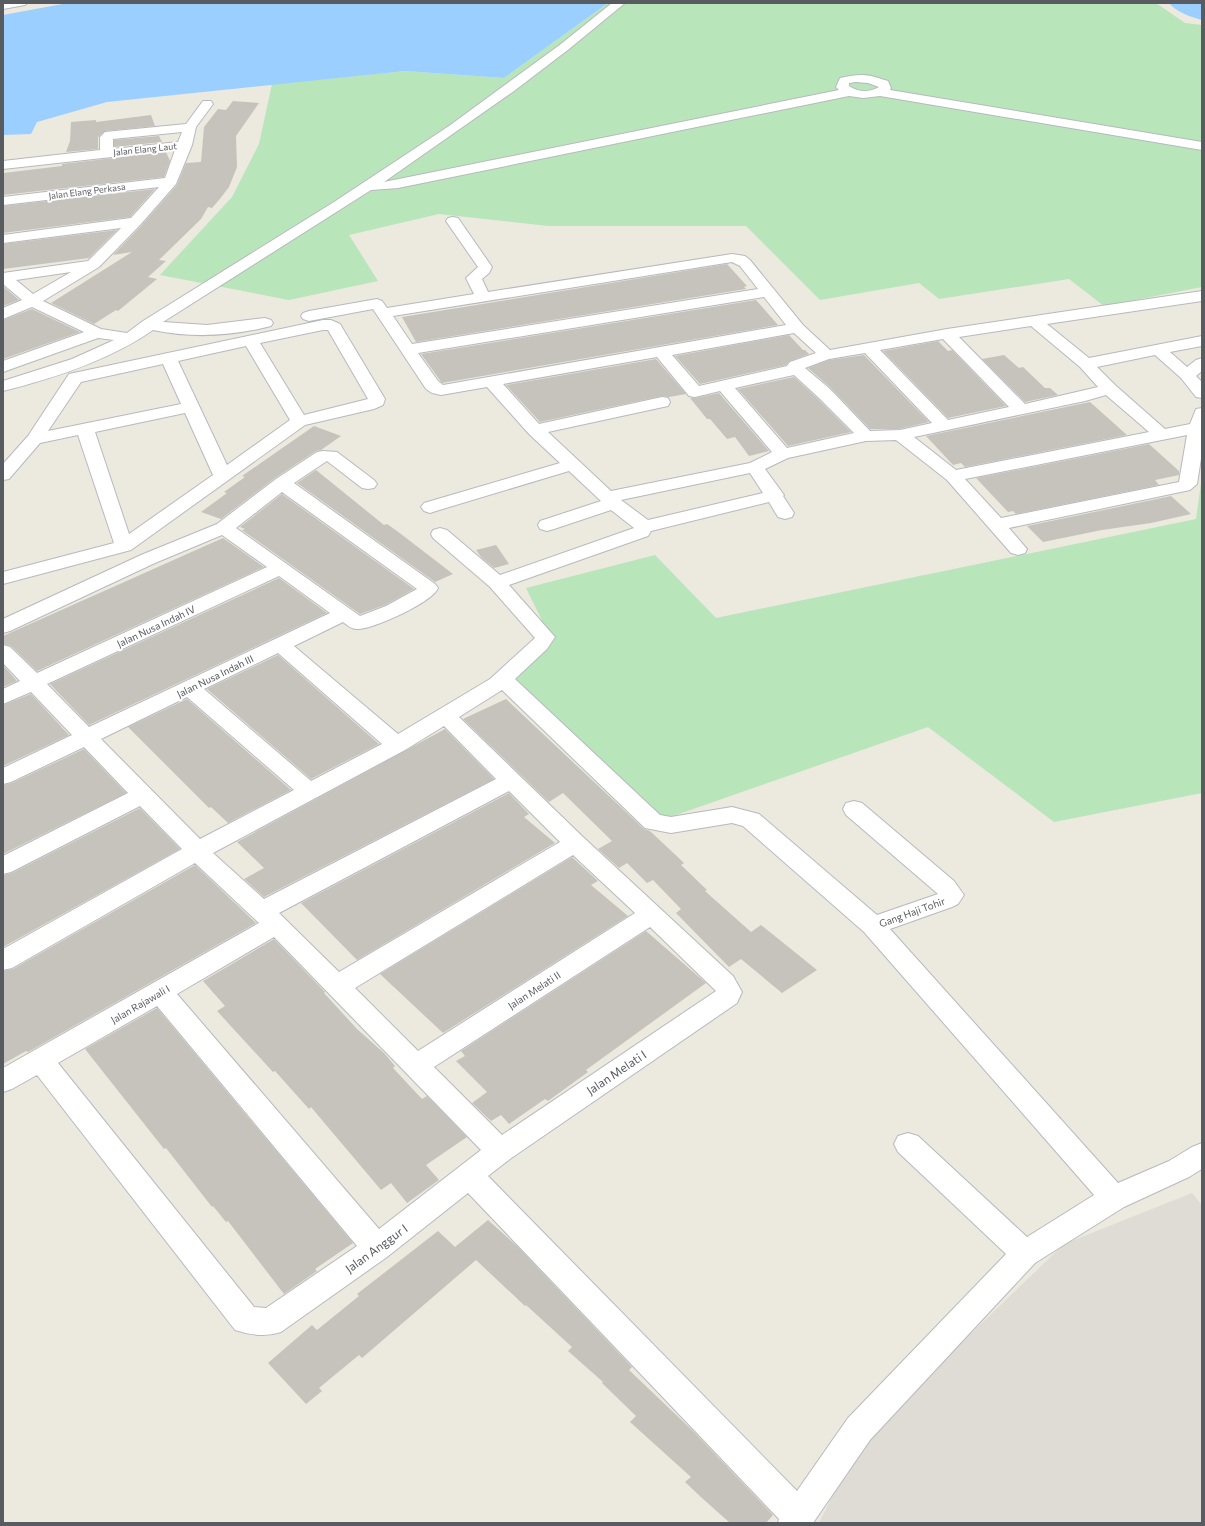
<svg xmlns="http://www.w3.org/2000/svg" width="1205" height="1526" font-family="Commissioner,sans-serif">
  <style>
    .industrial { fill: #dfdcd6 }
    .green { fill: #b9e5bb }
    .water { fill: #9bcfff }
    .lines { fill: none; stroke-linecap: round; stroke-linejoin: round }
    .river { fill: #9bcfff; fill-rule: evenodd }
    .building { fill: #c6c3bc }
    .minor-casing { stroke: #b7b9be; stroke-width: 2 }
    .minor { fill: #fff; fill-rule: evenodd }
    .labels { text-anchor: middle; dominant-baseline: central; stroke-width: 4; stroke-linejoin: round; paint-order: stroke }
    .far-street-label { font-size: 9px; fill: #585b60; stroke: #fff }
    .street-label { font-size: 10px; fill: #585b60; stroke: #fff }
    .near-street-label { font-size: 12px; fill: #585b60; stroke: #fff }
  </style>
  <rect width="100%" height="100%" fill="#ece9de"/>
  <path class="industrial" d="M 1192,1193 L 1202,1205 L 1202,1523 L 819,1523 L 860,1440 L 1064,1244 Z"/>
  <path class="green" d="M 608,3 L 1156,3 L 1185,23 L 1202,25 L 1202,287 L 1104,306 L 1069,279 L 939,299 L 919,283 L 820,300 L 746,226 L 548,226 L 439,214 L 349,235 L 378,281 L 289,300 L 160,275 L 232,197 L 259,144 L 272,84 L 405,71 L 504,78 Z
    M 1202,476 L 1202,793 L 1054,822 L 928,727 L 659,821 L 505,672 L 552,641 L 526,588 L 655,555 L 716,618 L 1196,519 Z"/>
  <path class="water" d="M 68,3 L 608,3 L 504,78 L 405,71 L 107,102 L 37,122 L 31,134 L 3,135 L 3,15 Z"/>
  <g class="lines">
    <path class="river" d="M 1169,3 L 1202,4 L 1202,20 C 1191,17 1176,12 1169,3 Z"/>
  </g>
  <path class="building" d="M 233,101 L 259,103 L 236,136 L 237,167 L 229,187 L 219,200 L 212,208 L 208,207 L 201,219 L 159,260 L 166,261 L 148,277 L 157,279 L 118,311 L 116,310 L 94,324 L 51,303 L 132,252 L 113,255 L 141,226 L 177,185 L 186,163 L 201,162 L 204,127 L 218,109 L 226,110 Z
    M 151,115 L 155,126 L 105,131 L 98,137 L 98,149 L 66,152 L 70,141 L 71,122 L 96,120 L 96,122 Z
    M 159,136 L 162,142 L 114,147 L 114,140 Z
    M 166,152 L 170,161 L 164,177 L 3,195 L 3,173 L 62,166 L 62,164 Z
    M 155,189 L 130,217 L 3,233 L 3,206 Z
    M 117,230 L 89,258 L 3,269 L 3,244 Z
    M 727,264 L 747,286 L 744,287 L 746,289 L 416,342 L 402,317 Z
    M 3,286 L 19,300 L 3,306 Z
    M 756,300 L 778,325 L 442,383 L 421,354 Z
    M 32,309 L 80,332 L 3,359 L 3,320 Z
    M 789,335 L 803,350 L 805,350 L 809,354 L 790,361 L 786,365 L 700,384 L 675,356 Z
    M 938,341 L 948,351 L 952,350 L 1006,406 L 948,418 L 883,351 Z
    M 864,355 L 929,422 L 899,429 L 870,429 L 831,388 L 808,368 L 829,360 Z
    M 1004,355 L 1019,368 L 1023,367 L 1045,388 L 1050,388 L 1058,395 L 1025,402 L 982,359 Z
    M 656,359 L 686,394 L 669,397 L 662,396 L 540,422 L 506,385 Z
    M 794,377 L 817,398 L 851,432 L 788,446 L 738,389 Z
    M 719,393 L 769,451 L 749,456 L 735,437 L 727,439 L 710,419 L 707,419 L 690,398 L 695,398 Z
    M 1090,402 L 1127,435 L 965,467 L 961,463 L 953,465 L 926,436 Z
    M 314,426 L 341,436 L 321,450 L 316,451 L 275,478 L 221,519 L 201,512 L 227,493 L 224,492 L 245,477 L 242,476 Z
    M 1149,444 L 1179,471 L 1179,475 L 1155,480 L 1159,485 L 1016,514 L 1013,511 L 1008,512 L 976,478 Z
    M 316,470 L 384,525 L 387,524 L 397,531 L 453,574 L 435,582 L 297,483 Z
    M 282,494 L 414,589 L 385,605 L 360,614 L 242,530 L 245,529 L 240,527 Z
    M 1171,496 L 1191,514 L 1151,523 L 1102,530 L 1043,542 L 1027,526 Z
    M 223,538 L 264,567 L 37,671 L 11,646 L 3,644 L 3,636 Z
    M 496,545 L 509,564 L 494,568 L 481,557 L 476,550 Z
    M 279,578 L 327,613 L 89,725 L 50,684 Z
    M 278,655 L 379,744 L 311,779 L 207,689 Z
    M 3,665 L 17,681 L 3,687 Z
    M 31,694 L 69,735 L 3,766 L 3,705 Z
    M 187,699 L 291,790 L 228,823 L 211,807 L 209,808 L 128,727 Z
    M 506,699 L 644,829 L 650,831 L 684,863 L 681,865 L 707,890 L 705,891 L 751,932 L 761,925 L 817,970 L 782,993 L 741,959 L 729,967 L 676,913 L 681,909 L 653,880 L 647,883 L 627,863 L 619,868 L 598,849 L 612,841 L 563,793 L 549,802 L 463,719 Z
    M 445,729 L 494,779 L 264,897 L 244,879 L 264,868 L 237,842 Z
    M 84,749 L 126,793 L 3,854 L 3,785 L 12,783 Z
    M 509,793 L 529,814 L 524,817 L 555,843 L 357,960 L 301,903 Z
    M 140,808 L 180,849 L 3,947 L 3,875 L 12,873 Z
    M 572,857 L 598,881 L 591,885 L 628,916 L 443,1033 L 380,974 Z
    M 195,865 L 256,923 L 28,1052 L 26,1051 L 3,1064 L 3,971 L 13,969 Z
    M 646,931 L 706,983 L 586,1070 L 588,1072 L 548,1101 L 545,1099 L 509,1124 L 501,1115 L 491,1121 L 472,1103 L 487,1092 L 456,1061 L 465,1056 L 461,1051 Z
    M 274,939 L 325,992 L 324,993 L 357,1029 L 384,1053 L 395,1066 L 393,1068 L 422,1099 L 427,1096 L 467,1137 L 426,1165 L 439,1180 L 407,1203 L 391,1183 L 381,1190 L 311,1107 L 309,1109 L 275,1071 L 273,1072 L 217,1011 L 225,1006 L 203,981 Z
    M 157,1008 L 353,1243 L 315,1269 L 317,1271 L 284,1294 L 228,1221 L 226,1222 L 213,1206 L 212,1207 L 166,1148 L 164,1149 L 85,1049 Z
    M 488,1220 L 517,1246 L 632,1367 L 629,1370 L 692,1430 L 773,1515 L 766,1523 L 730,1523 L 702,1498 L 685,1482 L 691,1477 L 630,1422 L 636,1416 L 602,1383 L 603,1382 L 568,1351 L 572,1347 L 526,1305 L 525,1306 L 476,1260 L 362,1358 L 359,1355 L 319,1388 L 322,1391 L 306,1404 L 268,1363 L 312,1325 L 317,1330 L 359,1296 L 357,1294 L 438,1231 L 455,1247 Z"/>
  <g class="lines">
    <defs>
      <path id="minor" d="M 3,3 L 27,3 L 25,5 L 3,9 Z
        M 612,3 L 625,3 L 569,49 L 514,91 L 384,182 L 839,90 L 836,87 L 840,78 C 861,73 868,74 888,81 L 891,88 L 890,90 L 1202,142 L 1202,150 L 880,96 L 863,98 L 849,96 L 398,188 L 371,190 L 163,322 L 207,325 L 265,318 L 271,320 L 273,323 L 271,326 C 233,336 191,338 153,330 C 110,360 55,378 3,391 L 3,381 L 72,359 L 114,340 L 98,338 L 3,372 L 3,361 L 84,332 L 32,307 L 3,319 L 3,308 L 22,300 L 3,284 L 3,273 L 88,261 L 121,228 L 3,243 L 3,235 L 131,218 L 159,187 L 3,205 L 3,197 L 165,178 L 175,150 L 3,169 L 3,161 L 100,150 L 100,137 L 105,132 L 186,124 L 203,101 L 211,101 L 213,104 L 196,127 L 192,145 L 176,184 L 140,225 L 99,267 L 43,301 L 101,329 L 127,333 L 143,321 L 334,202 L 449,126 L 561,44 ZM 856,82 L 868,83 L 879,87 C 869,93 858,92 849,86 L 849,83 ZM 182,132 L 178,142 L 113,149 L 113,139 ZM 71,272 L 33,294 L 16,280 Z
        M 453,217 L 458,218 L 492,267 L 489,273 L 482,279 L 488,292 L 732,254 L 745,256 L 750,260 L 803,325 L 830,350 L 947,329 L 1202,291 L 1202,301 L 1047,324 L 1089,358 L 1202,336 L 1202,346 L 1170,352 L 1187,367 L 1196,360 L 1202,358 L 1202,371 L 1196,376 L 1202,382 L 1202,398 L 1196,397 L 1181,378 L 1155,355 L 1097,367 L 1115,385 L 1165,429 L 1190,424 L 1196,409 L 1202,408 L 1202,452 L 1197,484 L 1190,490 L 1009,528 L 1027,549 L 1025,553 L 1018,555 L 1011,553 L 947,480 L 896,440 L 866,441 L 788,458 L 765,469 L 784,495 L 783,496 L 794,513 L 792,517 L 785,519 L 778,517 L 769,502 L 651,531 L 648,536 L 509,585 L 555,637 L 547,649 L 515,679 L 660,815 L 671,817 L 732,807 L 759,814 L 877,915 L 938,894 L 846,815 L 843,809 L 846,803 L 854,801 L 862,803 L 954,881 L 964,895 L 958,904 L 952,907 L 890,929 L 1118,1183 L 1169,1161 L 1192,1147 L 1202,1143 L 1202,1169 L 1189,1177 L 1124,1207 L 1035,1263 L 870,1440 L 813,1523 L 778,1523 L 779,1519 L 468,1193 L 387,1257 L 281,1332 C 266,1337 250,1335 235,1330 L 37,1075 L 12,1089 L 3,1092 L 3,1068 L 259,923 L 195,863 L 12,968 L 3,970 L 3,949 L 182,849 L 140,806 L 11,872 L 3,874 L 3,856 L 128,793 L 84,747 L 11,782 L 3,784 L 3,768 L 72,735 L 31,692 L 3,704 L 3,689 L 20,681 L 3,663 L 3,645 L 10,647 L 37,673 L 267,567 L 222,535 L 155,563 L 10,631 L 3,633 L 3,619 L 141,555 L 217,524 L 276,479 L 317,452 L 323,451 L 337,452 L 374,480 L 377,484 L 374,488 L 368,489 L 362,488 L 327,461 L 294,483 L 435,584 L 438,588 C 433,602 372,630 357,629 C 351,629 347,625 343,622 L 294,646 L 398,734 L 490,679 L 535,638 L 490,587 L 433,538 L 431,534 L 433,530 L 440,528 L 447,530 L 500,575 L 634,528 L 611,510 L 554,529 L 547,531 L 540,529 L 538,525 L 540,521 L 601,501 L 569,471 L 436,511 L 430,513 L 424,511 L 421,507 L 424,503 L 560,463 L 529,434 L 487,387 L 441,395 L 432,393 L 426,389 L 373,309 L 309,321 L 303,319 L 301,316 L 303,313 L 309,311 L 377,299 L 382,301 L 387,308 L 474,294 L 466,278 L 478,267 L 446,221 L 448,218 ZM 732,262 L 740,266 L 758,289 L 412,344 L 393,316 ZM 764,297 L 786,325 L 443,385 L 438,381 L 418,353 ZM 1031,326 L 1080,367 L 1098,387 L 1025,404 L 959,337 ZM 794,333 L 816,353 L 790,362 L 787,366 L 699,386 L 672,355 ZM 943,339 L 1009,407 L 948,420 L 880,350 ZM 865,353 L 932,423 L 900,430 L 870,431 L 830,389 L 805,368 L 829,359 ZM 657,357 L 689,396 L 695,397 L 720,391 L 772,452 L 750,463 L 611,491 L 548,432 L 668,406 L 670,402 L 668,398 L 662,397 L 539,424 L 503,384 ZM 794,375 L 818,397 L 854,433 L 787,448 L 735,388 ZM 1106,395 L 1149,432 L 956,470 L 914,437 L 1085,401 ZM 1187,435 L 1179,482 L 1001,518 L 965,479 ZM 750,473 L 763,493 L 648,520 L 621,500 ZM 282,492 L 417,589 L 386,606 L 360,616 L 236,528 ZM 279,576 L 330,613 L 89,727 L 47,684 ZM 278,653 L 382,744 L 311,781 L 204,689 ZM 502,690 L 645,828 L 671,833 L 732,823 L 743,826 L 864,932 L 1094,1195 L 1027,1237 L 918,1136 L 908,1133 L 898,1136 L 894,1144 L 898,1152 L 1006,1254 L 848,1418 L 797,1491 L 488,1176 L 510,1159 L 737,1003 L 742,992 L 733,976 L 583,837 L 459,717 ZM 187,697 L 294,790 L 200,839 L 101,739 ZM 444,726 L 496,779 L 264,899 L 213,853 L 405,750 ZM 509,791 L 560,842 L 339,972 L 279,913 ZM 573,855 L 635,913 L 418,1051 L 355,988 ZM 650,927 L 716,991 L 502,1135 L 434,1067 ZM 274,937 L 481,1150 L 379,1229 L 177,994 ZM 157,1006 L 357,1246 L 266,1308 L 254,1307 L 58,1063 Z
        M 323,320 L 331,320 L 340,324 L 385,399 L 383,405 L 374,409 L 305,425 L 131,550 L 3,584 L 3,572 L 114,543 L 78,435 L 40,443 L 9,479 L 3,480 L 3,464 L 28,436 L 69,374 ZM 323,330 L 328,330 L 368,399 L 304,415 L 260,343 ZM 246,346 L 290,420 L 227,465 L 178,361 ZM 163,364 L 181,404 L 48,431 L 81,382 ZM 185,413 L 213,475 L 129,534 L 95,432 Z"/>
    </defs>
    <use href="#minor" class="minor-casing"/>
    <use href="#minor" class="minor"/>
  </g>
  <g class="labels">
    <g class="far-street-label">
      <text transform="translate(145 149) rotate(-6)">Jalan Elang Laut</text>
      <text transform="translate(87 191) rotate(-7)">Jalan Elang Perkasa</text>
    </g>
    <g class="street-label">
      <text transform="translate(156 626) rotate(-25)">Jalan Nusa Indah IV</text>
      <text transform="translate(215 676) rotate(-26)">Jalan Nusa Indah III</text>
      <text transform="translate(912 912) rotate(-20)">Gang Haji Tohir</text>
      <text transform="translate(534 990) rotate(-33)">Jalan Melati II</text>
      <text transform="translate(140 1004) rotate(-30)">Jalan Rajawali I</text>
    </g>
    <g class="near-street-label">
      <text transform="translate(616 1072) rotate(-34)">Jalan Melati I</text>
      <text transform="translate(376 1248) rotate(-36)">Jalan Anggur I</text>
    </g>
  </g>
  <rect width="1205" height="1526" fill="none" stroke="#585b60" stroke-width="8"/>
</svg>
